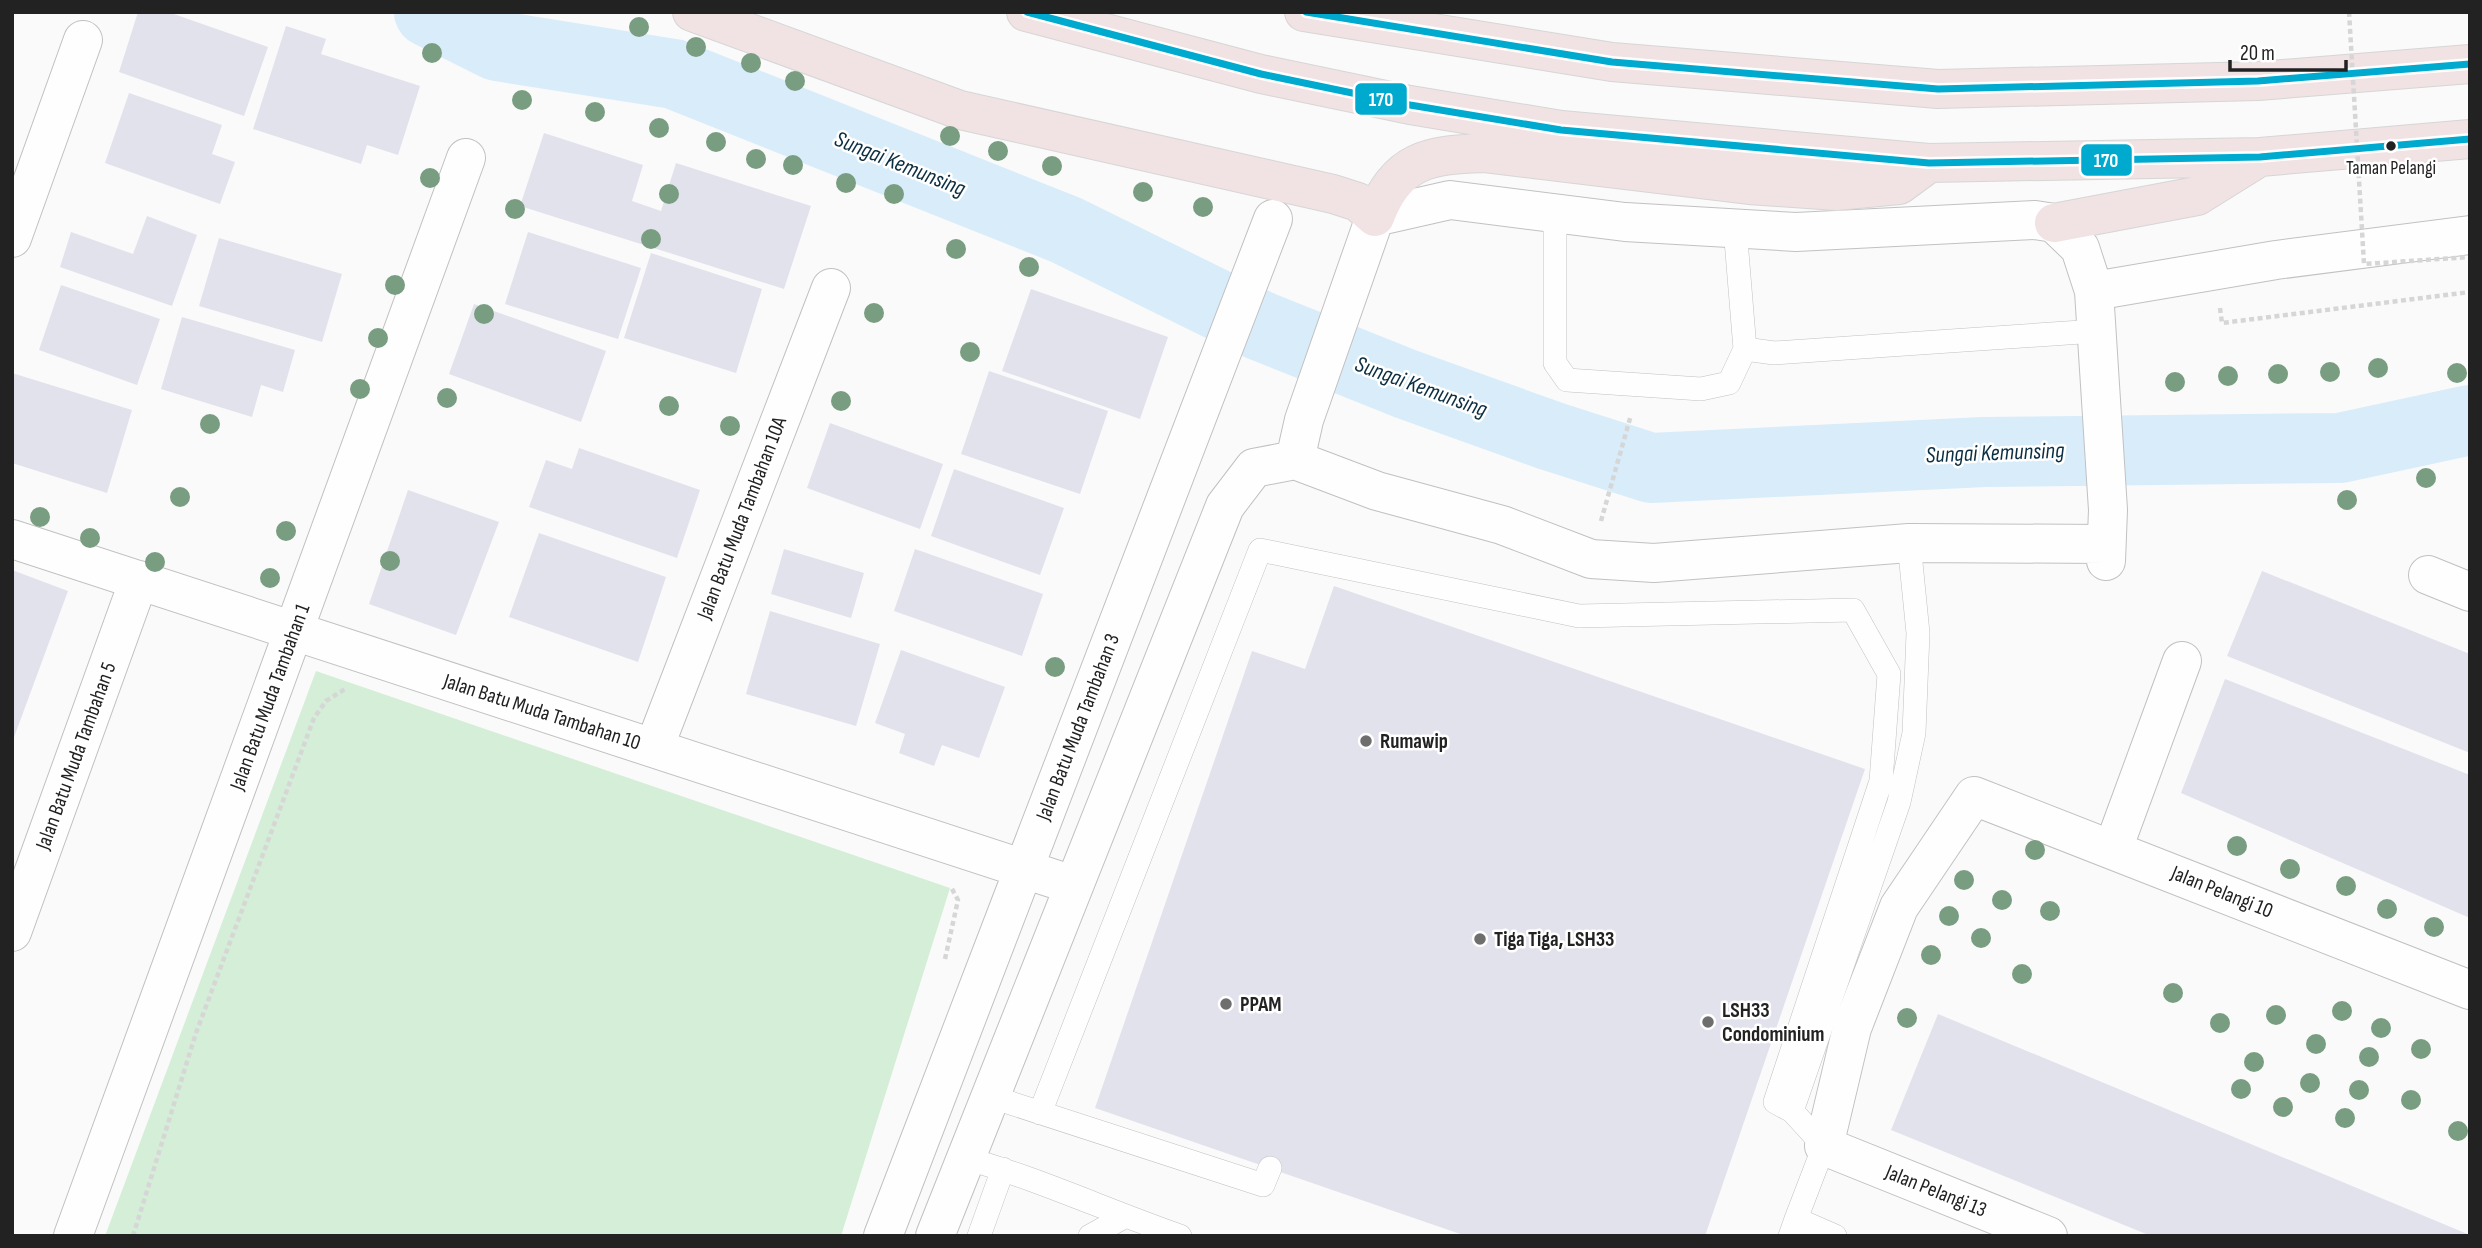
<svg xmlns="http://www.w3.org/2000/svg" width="2482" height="1248" font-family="'Sofia Sans Condensed',sans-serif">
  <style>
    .green { fill: #d5eed7 }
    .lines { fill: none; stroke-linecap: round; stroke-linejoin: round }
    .river { stroke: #d8ecfa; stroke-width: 70 }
    .building { fill: #e2e2ed }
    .service-casing { stroke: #c1c1c1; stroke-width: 24 }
    .minor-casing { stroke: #c1c1c1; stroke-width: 40 }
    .motorway-casing { stroke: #d6d6d6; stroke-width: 40 }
    .path { stroke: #d6d6d7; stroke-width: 4.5; stroke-dasharray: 5 3.5; stroke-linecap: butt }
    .service { stroke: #fefefe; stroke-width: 23 }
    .minor { stroke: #fefefe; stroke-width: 38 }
    .motorway { stroke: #f1e2e4; stroke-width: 38 }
    .path-bridge { stroke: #d6d6d7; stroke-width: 4.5; stroke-dasharray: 5 3.5; stroke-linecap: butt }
    .bus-1-casing { stroke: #fff; stroke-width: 12 }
    .bus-1 { stroke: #00a9ce; stroke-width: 7 }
    .tree { fill: #799d80 }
    .bus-dot { fill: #222223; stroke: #fff; stroke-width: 2.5 }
    .poi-dot { fill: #6e6e6e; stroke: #fff; stroke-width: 2.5 }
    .labels { text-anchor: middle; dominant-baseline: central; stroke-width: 5; stroke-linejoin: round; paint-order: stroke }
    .bus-label { font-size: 19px; fill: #222223; stroke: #fff }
    .street-label { font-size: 21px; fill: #222223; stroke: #fff }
    .poi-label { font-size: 21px; font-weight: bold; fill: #222223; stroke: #fff; text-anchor: start }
    .water-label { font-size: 23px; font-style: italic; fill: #0c2e42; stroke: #fff }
    .line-badge { stroke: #fff; stroke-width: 2.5 }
    .badge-label { font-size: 19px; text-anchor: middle; font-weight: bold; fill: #fff }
  </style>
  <rect width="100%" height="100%" fill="#fafafa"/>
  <path class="green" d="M 316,671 L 950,888 L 841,1236 L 105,1236 Z"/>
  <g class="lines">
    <path class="river" d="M 429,12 L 497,46 L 674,74 L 1066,230 L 1261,326 L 1406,384 L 1551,436 L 1651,468 L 1984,452 L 2340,448 L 2470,420"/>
  </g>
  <path class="building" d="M 138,12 L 168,12 L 268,47 L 244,116 L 119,72 Z
    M 286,26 L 326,39 L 321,54 L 420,86 L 398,155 L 367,145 L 361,164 L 253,129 Z
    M 129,93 L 222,125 L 212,154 L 235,162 L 220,204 L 105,163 Z
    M 544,133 L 643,165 L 632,201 L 661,211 L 676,163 L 811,206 L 784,289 L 520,206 Z
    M 147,216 L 197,235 L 172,306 L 60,267 L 71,232 L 133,254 Z
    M 528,232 L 641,268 L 618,339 L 505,304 Z
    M 219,238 L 342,274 L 322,342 L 199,306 Z
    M 651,253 L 762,289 L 736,373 L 624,338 Z
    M 61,285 L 160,319 L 137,385 L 39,350 Z
    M 1031,289 L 1168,337 L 1140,419 L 1002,371 Z
    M 474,304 L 606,351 L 581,422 L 449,374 Z
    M 182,317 L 295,350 L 283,392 L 261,385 L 252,417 L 161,389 Z
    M 989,371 L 1108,411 L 1080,494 L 961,454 Z
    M 12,373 L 132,410 L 107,493 L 12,463 Z
    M 830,423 L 943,464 L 920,529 L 807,488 Z
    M 579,448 L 700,490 L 677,558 L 529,507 L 546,460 L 572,469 Z
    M 954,469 L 1064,508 L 1040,575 L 931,536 Z
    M 408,490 L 499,522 L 456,635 L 369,604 Z
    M 539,533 L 666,577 L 638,662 L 509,617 Z
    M 784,549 L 864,573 L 851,618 L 771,594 Z
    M 915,549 L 1043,594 L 1022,656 L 894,611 Z
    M 12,570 L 68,591 L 13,740 L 12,740 Z
    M 2262,571 L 2470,654 L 2470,753 L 2227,656 Z
    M 1334,586 L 1865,769 L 1705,1236 L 1466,1236 L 1095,1108 L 1252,651 L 1305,669 Z
    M 770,611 L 880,644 L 856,726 L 746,694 Z
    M 901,650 L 1005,687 L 979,758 L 942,745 L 934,766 L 899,753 L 905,734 L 875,723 Z
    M 2225,679 L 2470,775 L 2470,918 L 2181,793 Z
    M 1938,1014 L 2470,1235 L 2470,1236 L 2151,1236 L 1891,1130 Z"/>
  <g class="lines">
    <defs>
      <path id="service" d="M 1555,214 L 1555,363 L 1567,380 L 1701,389 L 1729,383 L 1745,349
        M 1735,228 L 1745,349 L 1774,353 L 2096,331
        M 989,1096 L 1263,1185 L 1270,1168
        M 1040,1113 L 1260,550 L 1579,616 L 1853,610 L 1889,674 L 1881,781 L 1775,1102 L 1792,1111
        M 965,1158 C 1039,1179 1108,1211 1180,1236
        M 1796,1219 L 1824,1146 L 1792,1111 L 1899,802 L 1914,733 L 1918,633 L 1909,543
        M 979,1236 L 1003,1169
        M 1090,1236 L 1124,1217
        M 1790,1236 L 1796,1219 L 1835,1236"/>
      <path id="minor" d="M 12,238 L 83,40
        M 2094,291 L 2276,260 L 2470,235
        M 1295,460 L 1377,491 L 1502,525 L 1591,559 L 1654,563 L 1909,543 L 2106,544
        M 12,539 L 1073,885
        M 2428,575 L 2470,592
        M 654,748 L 831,288
        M 2113,849 L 2182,661
        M 12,932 L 139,580
        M 73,1236 L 466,158
        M 883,1236 L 1273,219
        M 935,1236 L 1225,506 L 1254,468 L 1295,460 L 1304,420 L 1375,217 L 1450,200 L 1625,222 L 1796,232 L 2035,220 L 2054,223 L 2080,248 L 2094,291 L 2108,510 L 2106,561
        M 2048,1236 L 1824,1146 L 1852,1028 L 1899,907 L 1974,796 L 2470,990"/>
      <path id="motorway" d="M 692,12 L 960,110 L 1333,194 L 1358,202 L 1375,217 C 1396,160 1428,155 1483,153 L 1749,185 L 1836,191 L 1899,185 L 1929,163
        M 1026,12 L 1261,74 L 1410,105 L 1561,130 L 1929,163 L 2260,157 L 2470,139
        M 1304,12 L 1612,62 L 1938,89 L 2258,81 L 2470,64
        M 2054,223 L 2197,196 L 2258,158"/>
    </defs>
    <use href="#service" class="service-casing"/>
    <use href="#minor" class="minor-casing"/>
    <use href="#motorway" class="motorway-casing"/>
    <path class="path" d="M 2220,308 L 2222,323 L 2470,292
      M 1601,521 L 1631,415
      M 945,959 L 958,900 L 951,887
      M 133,1236 L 196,1033 L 314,718 L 326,701 L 345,689"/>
    <use href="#service" class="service"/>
    <use href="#minor" class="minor"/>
    <use href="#motorway" class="motorway"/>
    <path class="path-bridge" d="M 2349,12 L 2364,264 L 2470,257"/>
    <defs>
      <path id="bus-1" d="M 1027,12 L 1261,74 L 1410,105 L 1561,130 L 1929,163 L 2260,157 L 2470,139
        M 1306,12 L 1612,62 L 1938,89 L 2258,81 L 2470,64"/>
    </defs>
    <use href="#bus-1" class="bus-1-casing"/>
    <use href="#bus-1" class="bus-1"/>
  </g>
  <g class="tree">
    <circle cx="639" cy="27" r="10"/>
    <circle cx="696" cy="47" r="10"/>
    <circle cx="432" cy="53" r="10"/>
    <circle cx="751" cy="63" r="10"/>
    <circle cx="795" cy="81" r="10"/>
    <circle cx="522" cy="100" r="10"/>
    <circle cx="595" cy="112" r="10"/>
    <circle cx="659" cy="128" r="10"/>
    <circle cx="950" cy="136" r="10"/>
    <circle cx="716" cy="142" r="10"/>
    <circle cx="998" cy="151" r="10"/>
    <circle cx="756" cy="159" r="10"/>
    <circle cx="793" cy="165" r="10"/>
    <circle cx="1052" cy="166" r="10"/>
    <circle cx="430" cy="178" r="10"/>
    <circle cx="846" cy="183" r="10"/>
    <circle cx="1143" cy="192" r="10"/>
    <circle cx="669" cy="194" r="10"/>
    <circle cx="894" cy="194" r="10"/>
    <circle cx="1203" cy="207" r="10"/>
    <circle cx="515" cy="209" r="10"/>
    <circle cx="651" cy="239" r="10"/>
    <circle cx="956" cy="249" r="10"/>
    <circle cx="1029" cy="267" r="10"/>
    <circle cx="395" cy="285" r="10"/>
    <circle cx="874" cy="313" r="10"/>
    <circle cx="484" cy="314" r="10"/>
    <circle cx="378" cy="338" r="10"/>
    <circle cx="970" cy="352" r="10"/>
    <circle cx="2378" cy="368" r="10"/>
    <circle cx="2330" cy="372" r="10"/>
    <circle cx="2457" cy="373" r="10"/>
    <circle cx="2278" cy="374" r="10"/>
    <circle cx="2228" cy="376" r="10"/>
    <circle cx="2175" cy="382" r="10"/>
    <circle cx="360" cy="389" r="10"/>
    <circle cx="447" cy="398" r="10"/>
    <circle cx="841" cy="401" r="10"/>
    <circle cx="669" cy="406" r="10"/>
    <circle cx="210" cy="424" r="10"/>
    <circle cx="730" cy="426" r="10"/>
    <circle cx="2426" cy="478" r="10"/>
    <circle cx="180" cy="497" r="10"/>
    <circle cx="2347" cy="500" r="10"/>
    <circle cx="40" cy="517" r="10"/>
    <circle cx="286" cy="531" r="10"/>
    <circle cx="90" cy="538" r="10"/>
    <circle cx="390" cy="561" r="10"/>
    <circle cx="155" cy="562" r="10"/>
    <circle cx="270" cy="578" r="10"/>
    <circle cx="1055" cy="667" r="10"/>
    <circle cx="2237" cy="846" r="10"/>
    <circle cx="2035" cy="850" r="10"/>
    <circle cx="2290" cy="869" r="10"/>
    <circle cx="1964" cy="880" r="10"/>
    <circle cx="2346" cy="886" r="10"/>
    <circle cx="2002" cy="900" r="10"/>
    <circle cx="2387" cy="909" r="10"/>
    <circle cx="2050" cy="911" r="10"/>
    <circle cx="1949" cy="916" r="10"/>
    <circle cx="2434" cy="927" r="10"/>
    <circle cx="1981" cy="938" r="10"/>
    <circle cx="1931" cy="955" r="10"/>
    <circle cx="2022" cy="974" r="10"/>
    <circle cx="2173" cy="993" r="10"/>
    <circle cx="2342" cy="1011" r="10"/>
    <circle cx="2276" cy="1015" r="10"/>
    <circle cx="1907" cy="1018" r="10"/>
    <circle cx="2220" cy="1023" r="10"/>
    <circle cx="2381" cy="1028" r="10"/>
    <circle cx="2316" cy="1044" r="10"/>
    <circle cx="2421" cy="1049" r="10"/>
    <circle cx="2369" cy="1057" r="10"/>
    <circle cx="2254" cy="1062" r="10"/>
    <circle cx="2310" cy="1083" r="10"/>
    <circle cx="2241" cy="1089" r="10"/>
    <circle cx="2359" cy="1090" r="10"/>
    <circle cx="2411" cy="1100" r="10"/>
    <circle cx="2283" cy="1107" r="10"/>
    <circle cx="2345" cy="1118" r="10"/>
    <circle cx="2458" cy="1131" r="10"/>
  </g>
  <circle class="bus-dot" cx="2391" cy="146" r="6"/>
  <g class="poi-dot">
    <circle cx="1366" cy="741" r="7"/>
    <circle cx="1480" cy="939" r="7"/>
    <circle cx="1226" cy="1004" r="7"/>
    <circle cx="1708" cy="1022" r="7"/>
  </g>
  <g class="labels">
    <g class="bus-label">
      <text x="2391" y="168">Taman Pelangi</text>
    </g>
    <g class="street-label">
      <text transform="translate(742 518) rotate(-69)">Jalan Batu Muda Tambahan 10A</text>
      <text transform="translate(270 697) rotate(-70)">Jalan Batu Muda Tambahan 1</text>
      <text transform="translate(542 712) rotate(18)">Jalan Batu Muda Tambahan 10</text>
      <text transform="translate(1078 727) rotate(-69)">Jalan Batu Muda Tambahan 3</text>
      <text transform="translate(76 756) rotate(-70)">Jalan Batu Muda Tambahan 5</text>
      <text transform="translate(2222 892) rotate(22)">Jalan Pelangi 10</text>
      <text transform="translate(1936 1191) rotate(22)">Jalan Pelangi 13</text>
    </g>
    <g class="poi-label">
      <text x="1380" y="741">Rumawip</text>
      <text x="1494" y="939">Tiga Tiga, LSH33</text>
      <text x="1240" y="1004">PPAM</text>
      <text x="1722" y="1010">LSH33<tspan x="1722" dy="24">Condominium</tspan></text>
    </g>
    <g class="water-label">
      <text transform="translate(900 164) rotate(22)">Sungai Kemunsing</text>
      <text transform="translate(1421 387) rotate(20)">Sungai Kemunsing</text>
      <text transform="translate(1995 453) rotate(-2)">Sungai Kemunsing</text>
    </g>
  </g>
  <g class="line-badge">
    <rect x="1354" y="82" width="54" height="34" rx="7" fill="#00a9ce"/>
    <rect x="2080" y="143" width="53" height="34" rx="7" fill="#00a9ce"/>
  </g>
  <g class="badge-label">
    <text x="1381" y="106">170</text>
    <text x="2106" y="167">170</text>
  </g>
  <rect width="2482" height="1248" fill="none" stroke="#222223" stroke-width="28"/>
  <path d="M2230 60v10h116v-10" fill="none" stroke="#222223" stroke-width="3.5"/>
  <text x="2240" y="60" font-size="21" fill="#222223" stroke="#ffffff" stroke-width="5" paint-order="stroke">20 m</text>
</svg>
